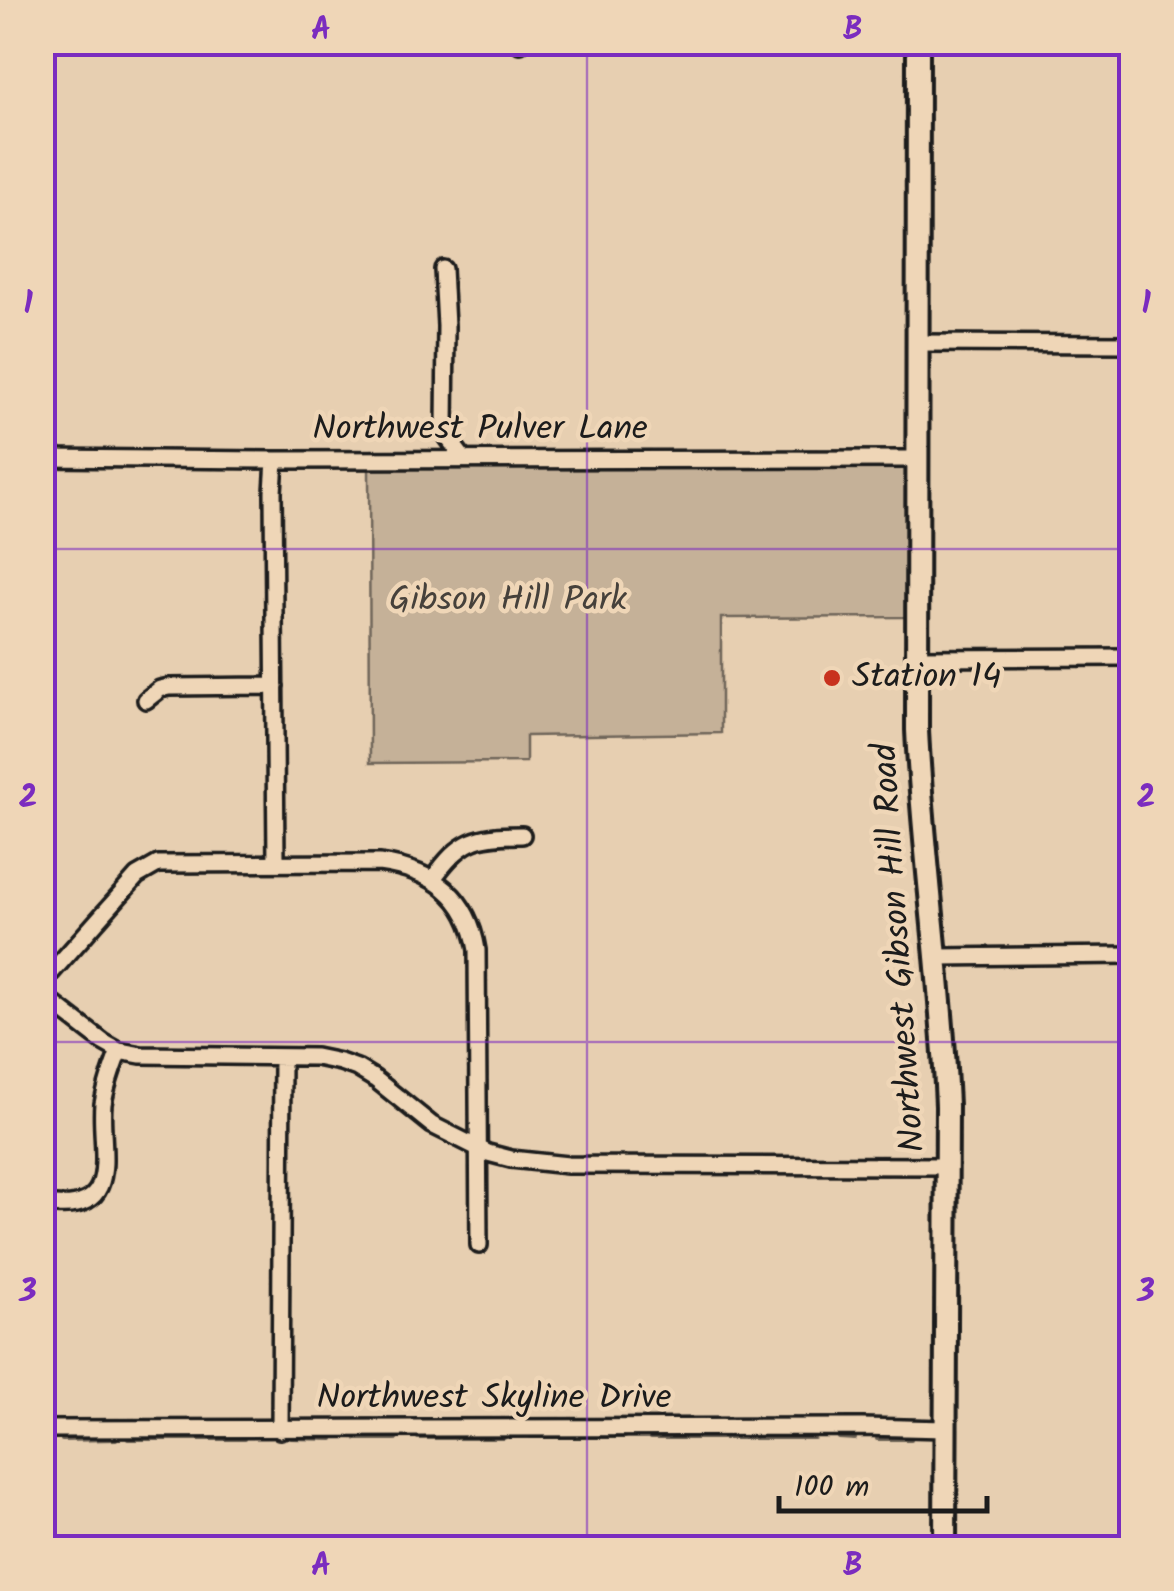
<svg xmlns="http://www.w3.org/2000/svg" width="1174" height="1591" font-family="Kalam,sans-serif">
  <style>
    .green { fill: #c5b198; stroke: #70665a; stroke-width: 2.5 }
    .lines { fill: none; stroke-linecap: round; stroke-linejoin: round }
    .stream { stroke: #675e53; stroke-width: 4 }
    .minor-casing { stroke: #1c1c1c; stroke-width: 22 }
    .major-casing { stroke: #1c1c1c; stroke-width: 28 }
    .minor { stroke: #efd6b7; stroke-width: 15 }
    .major { stroke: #efd6b7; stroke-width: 20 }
    .grid { fill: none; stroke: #7b2cbf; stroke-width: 2.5; stroke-opacity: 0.55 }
    .poi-dot { fill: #c8321e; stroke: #efd6b7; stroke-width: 4 }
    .labels { text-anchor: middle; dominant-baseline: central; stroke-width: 9; stroke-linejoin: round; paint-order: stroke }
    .street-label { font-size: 35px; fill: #1c1c1c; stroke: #efd6b7 }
    .park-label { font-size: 35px; fill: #46413b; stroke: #efd6b7 }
    .poi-label { font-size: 35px; fill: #1c1c1c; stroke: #efd6b7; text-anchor: start }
    .neatline { fill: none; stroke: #7b2cbf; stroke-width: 4 }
    .grid-label { font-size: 32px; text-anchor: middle; font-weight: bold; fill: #7b2cbf }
  </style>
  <rect width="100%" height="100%" fill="#e7cfb1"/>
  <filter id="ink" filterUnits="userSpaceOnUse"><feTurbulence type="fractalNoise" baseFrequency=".01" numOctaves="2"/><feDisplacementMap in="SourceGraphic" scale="20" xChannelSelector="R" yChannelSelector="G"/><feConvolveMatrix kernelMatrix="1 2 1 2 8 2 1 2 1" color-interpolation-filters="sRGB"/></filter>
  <g filter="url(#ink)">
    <path class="green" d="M 369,465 L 906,468 L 905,617 L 721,618 L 721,733 L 526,736 L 526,762 L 370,763 Z"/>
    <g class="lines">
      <path class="stream" d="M 530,1437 L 625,1437
        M 291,1438 L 333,1439
        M 418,1438 L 504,1438
        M 650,1438 L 814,1438
        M 839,1438 L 855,1439
        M 128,1439 L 244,1439
        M 357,1439 L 396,1439
        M 877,1439 L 911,1439
        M 62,1440 L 116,1439"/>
      <defs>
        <path id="minor" d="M 520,42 L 520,44
          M 443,269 L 446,326 L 445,429 L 448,438 L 464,459
          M 918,343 L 1132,344
          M 42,458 L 275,460 L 917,459
          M 275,460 L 273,492 L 276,862
          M 917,658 L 1132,657
          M 146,700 L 160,689 L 169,687 L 275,686
          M 433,879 C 460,840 476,835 522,835
          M 937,957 L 1132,955
          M 42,983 L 137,876 L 158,864 L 379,863 C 432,870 468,895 477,950 L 479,1245
          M 42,995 L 103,1042 L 119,1051 L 141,1055 L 316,1057 L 340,1062 L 357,1068 L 375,1079 L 432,1125 L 488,1153 L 511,1159 L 568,1165 L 947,1166
          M 56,1205 C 123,1210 99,1148 103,1104 C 106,1086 112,1069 119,1051
          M 42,1429 L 862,1427 L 946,1429
          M 280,1430 L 282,1057"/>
        <path id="major" d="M 918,42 L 917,730 C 923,856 942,981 947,1106 L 945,1548"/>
      </defs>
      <use href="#minor" class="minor-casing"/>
      <use href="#major" class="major-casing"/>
      <use href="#minor" class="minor"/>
      <use href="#major" class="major"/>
    </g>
  </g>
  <path class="grid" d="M 587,42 L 587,1548M 42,549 L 1132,549M 42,1042 L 1132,1042"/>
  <circle class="poi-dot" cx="832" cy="678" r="10"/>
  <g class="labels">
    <g class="street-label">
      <text x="480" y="430">Northwest Pulver Lane</text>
      <text transform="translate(900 948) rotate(-94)">Northwest Gibson Hill Road</text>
      <text x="494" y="1399">Northwest Skyline Drive</text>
    </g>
    <g class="park-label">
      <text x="508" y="601">Gibson Hill Park</text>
    </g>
    <g class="poi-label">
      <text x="852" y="678">Station 14</text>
    </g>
  </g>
  <rect width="1174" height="1591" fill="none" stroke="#efd6b7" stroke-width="110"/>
  <path d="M779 1496v15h208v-15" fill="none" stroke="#1c1c1c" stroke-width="5"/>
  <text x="794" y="1496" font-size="30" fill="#1c1c1c" stroke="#efd6b7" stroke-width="8" paint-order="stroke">100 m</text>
  <rect x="55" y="55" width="1064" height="1481" class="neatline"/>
  <g class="grid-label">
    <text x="321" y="39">A</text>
    <text x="853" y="39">B</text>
    <text x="28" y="313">1</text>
    <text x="1146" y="313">1</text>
    <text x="28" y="807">2</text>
    <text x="1146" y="807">2</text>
    <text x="28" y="1301">3</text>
    <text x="1146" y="1301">3</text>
    <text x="321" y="1575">A</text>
    <text x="853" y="1575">B</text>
  </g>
</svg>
